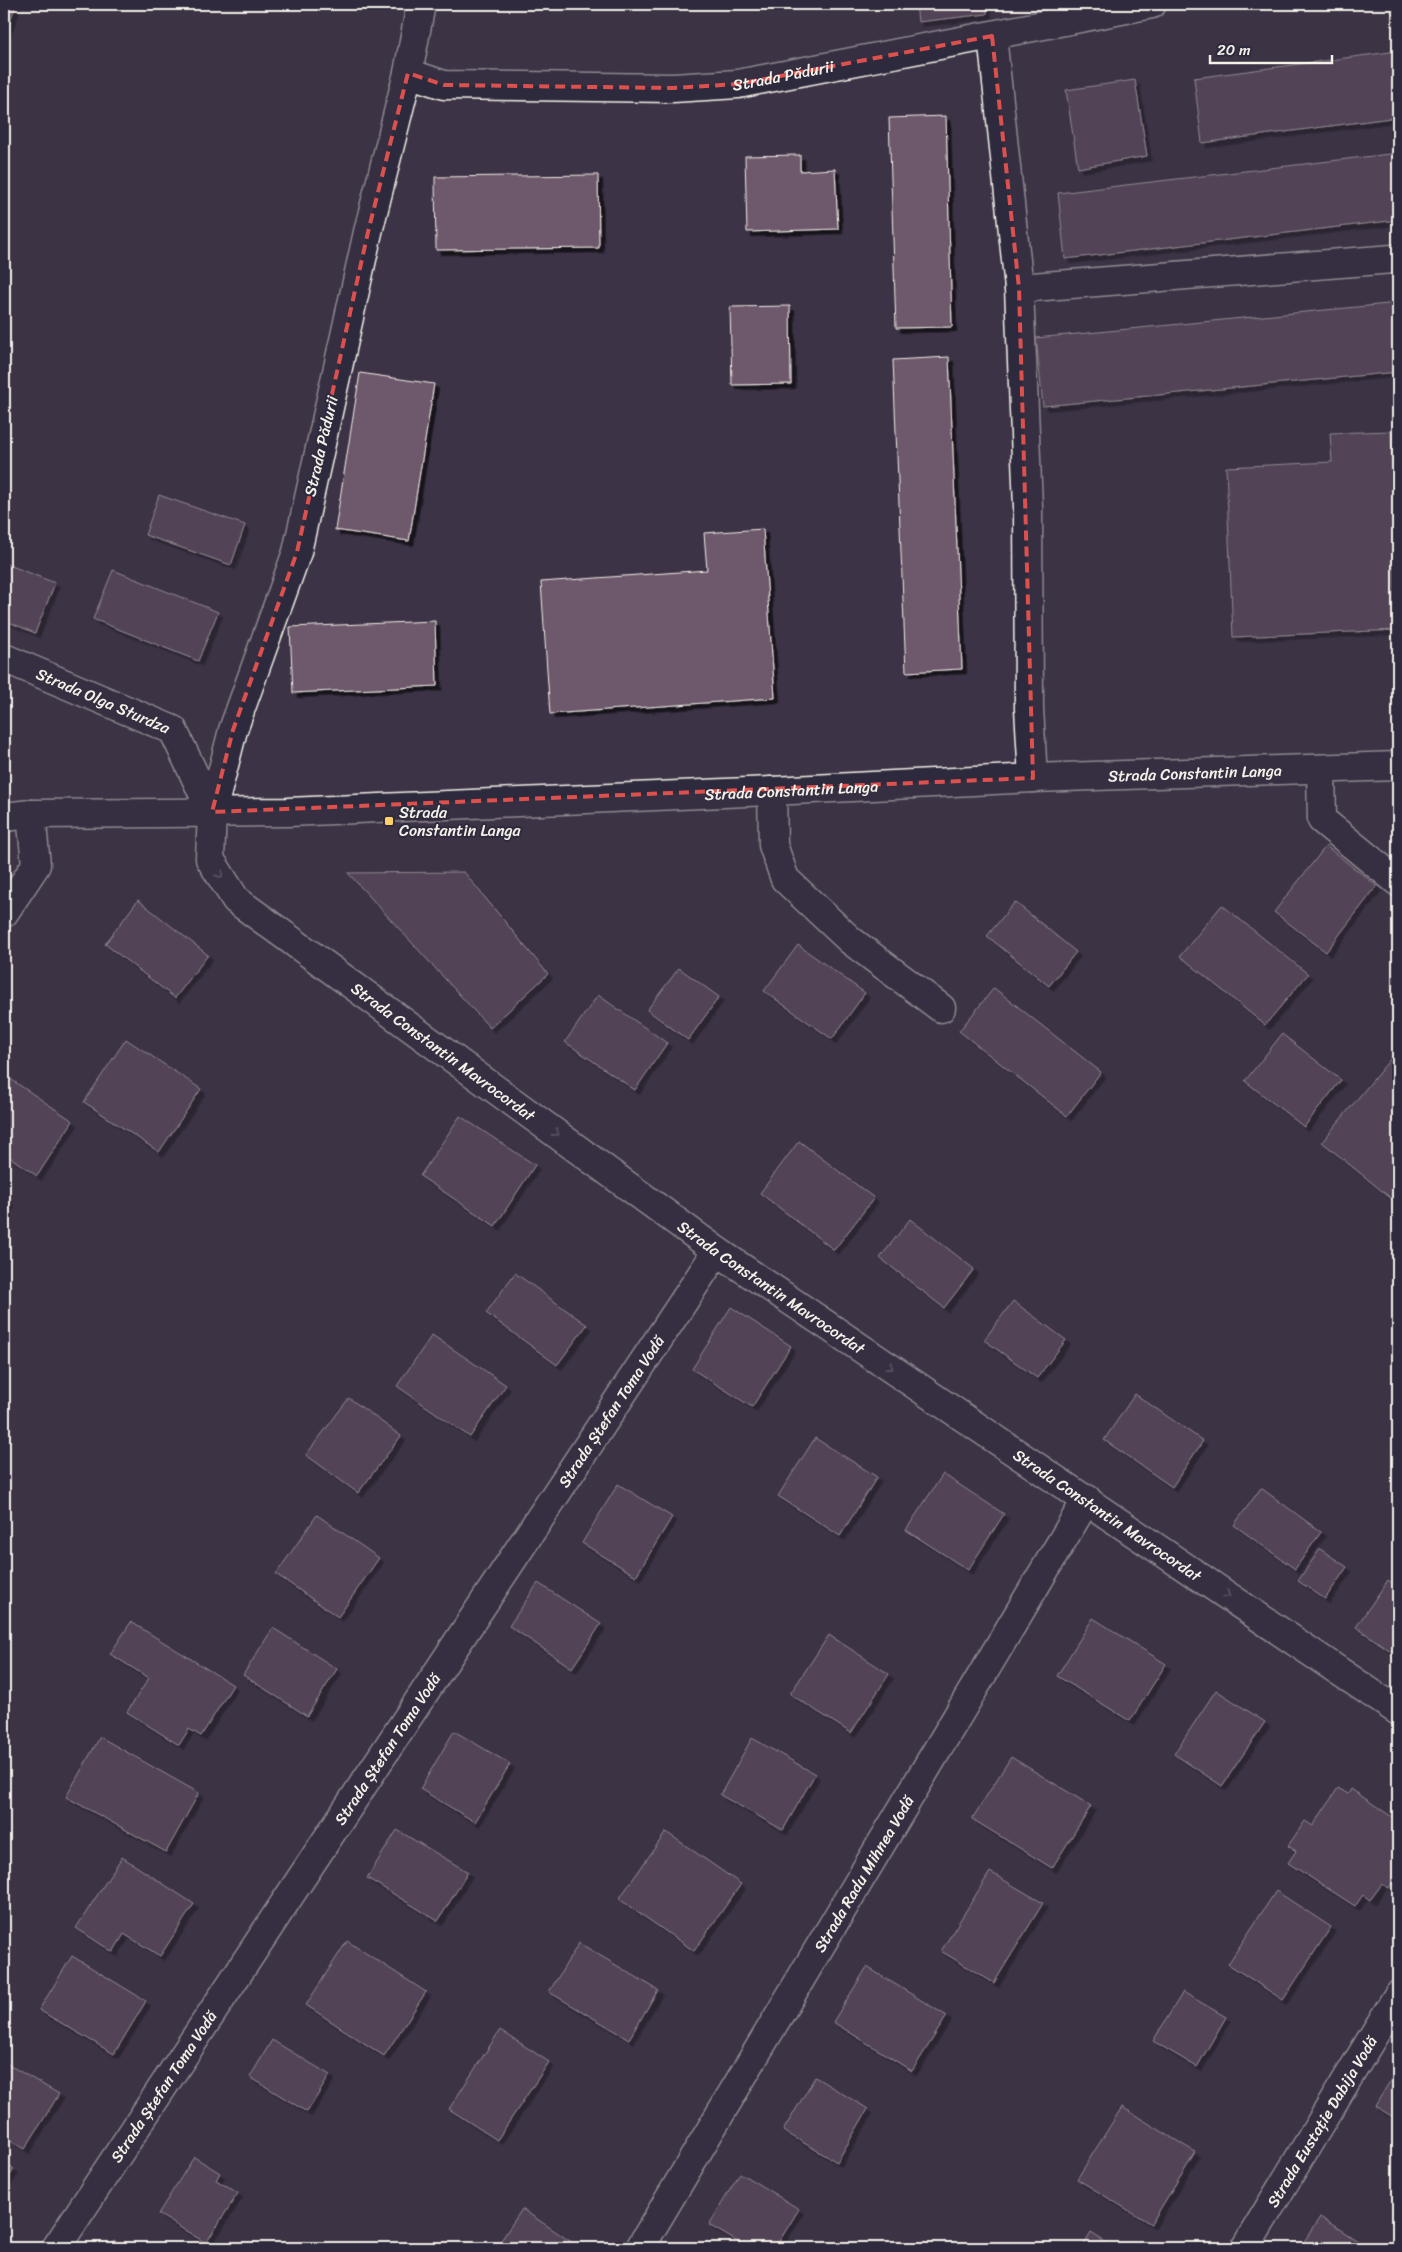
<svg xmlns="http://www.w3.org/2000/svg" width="1402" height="2252" font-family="Sriracha,sans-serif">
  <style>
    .building { fill: #6e586c; stroke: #f4f1e8; filter: url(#shadow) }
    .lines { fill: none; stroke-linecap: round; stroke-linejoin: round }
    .minor-casing { stroke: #f4f1e8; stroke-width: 31 }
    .major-casing { stroke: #f4f1e8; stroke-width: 31 }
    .minor { stroke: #2f2a3d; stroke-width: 28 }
    .major { stroke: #2f2a3d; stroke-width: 28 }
    .oneway { stroke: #747079 }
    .marked { fill: none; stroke: #dc504e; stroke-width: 4; stroke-dasharray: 10 6; stroke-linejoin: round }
    .poi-dot { fill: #ffd166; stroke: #2f2a3d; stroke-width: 2 }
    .labels { text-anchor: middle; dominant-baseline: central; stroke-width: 4; stroke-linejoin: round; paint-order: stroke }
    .street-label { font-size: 16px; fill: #f4f1e8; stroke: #2f2a3d }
    .poi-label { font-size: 16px; fill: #f4f1e8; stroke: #2f2a3d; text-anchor: start }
  </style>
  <defs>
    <filter id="shadow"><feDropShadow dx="4.5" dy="4.5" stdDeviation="0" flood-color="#0009"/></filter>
  </defs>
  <rect width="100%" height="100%" fill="#3c3346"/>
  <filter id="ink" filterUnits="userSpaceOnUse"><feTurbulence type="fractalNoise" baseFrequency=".02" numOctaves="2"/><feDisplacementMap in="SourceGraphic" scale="10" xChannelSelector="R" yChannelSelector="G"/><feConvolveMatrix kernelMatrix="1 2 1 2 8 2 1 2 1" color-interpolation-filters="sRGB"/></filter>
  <g filter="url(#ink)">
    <path class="building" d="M 4,4 L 16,4 L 4,38 Z
      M 916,4 L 986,4 L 987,14 L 918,22 Z
      M 1398,51 L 1398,117 L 1202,143 L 1194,78 Z
      M 1135,80 L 1147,156 L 1078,168 L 1066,90 Z
      M 946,116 L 952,327 L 896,328 L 889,118 Z
      M 1398,153 L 1398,220 L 1065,259 L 1058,193 Z
      M 800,155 L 800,171 L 835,169 L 838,229 L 747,232 L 745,156 Z
      M 598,175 L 599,248 L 436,250 L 435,177 Z
      M 1398,303 L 1398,372 L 1043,406 L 1036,338 Z
      M 790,306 L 791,384 L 732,385 L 730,307 Z
      M 949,357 L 962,669 L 906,672 L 893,360 Z
      M 360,373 L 434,384 L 409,541 L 335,530 Z
      M 1391,431 L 1398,630 L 1233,637 L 1226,467 L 1332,462 L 1330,433 Z
      M 159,495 L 245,525 L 231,565 L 145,535 Z
      M 763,529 L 775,698 L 550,714 L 541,582 L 707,570 L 704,533 Z
      M 4,563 L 55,583 L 35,633 L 4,620 Z
      M 113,570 L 218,612 L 198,661 L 93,619 Z
      M 435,621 L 437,686 L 293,693 L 290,627 Z
      M 1326,846 L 1377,886 L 1326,952 L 1274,912 Z
      M 464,872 L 548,974 L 490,1028 L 348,873 Z
      M 138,900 L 208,955 L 175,998 L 105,944 Z
      M 1015,902 L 1076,952 L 1049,986 L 987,936 Z
      M 1222,905 L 1308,974 L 1265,1025 L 1180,956 Z
      M 798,945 L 865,993 L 832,1039 L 764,991 Z
      M 679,968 L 719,997 L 688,1040 L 647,1010 Z
      M 994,988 L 1101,1072 L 1067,1116 L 959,1031 Z
      M 598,995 L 667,1043 L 635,1090 L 565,1042 Z
      M 1282,1034 L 1341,1080 L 1304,1127 L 1245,1081 Z
      M 126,1039 L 201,1089 L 159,1152 L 84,1102 Z
      M 1396,1052 L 1398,1054 L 1398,1204 L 1322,1142 Z
      M 6,1076 L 73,1121 L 37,1176 L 4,1153 L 4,1080 Z
      M 460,1116 L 535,1165 L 495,1226 L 420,1176 Z
      M 799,1141 L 874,1198 L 834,1250 L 760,1193 Z
      M 4,1198 L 10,1202 L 4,1212 Z
      M 910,1219 L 974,1269 L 944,1308 L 880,1258 Z
      M 515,1273 L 587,1325 L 557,1365 L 486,1313 Z
      M 1013,1301 L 1066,1340 L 1037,1378 L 984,1340 Z
      M 731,1307 L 791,1346 L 752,1407 L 692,1369 Z
      M 432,1335 L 506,1385 L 470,1437 L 397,1386 Z
      M 1135,1394 L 1203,1441 L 1172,1487 L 1104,1440 Z
      M 349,1398 L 401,1436 L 358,1493 L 306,1455 Z
      M 815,1438 L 877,1477 L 840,1536 L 778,1496 Z
      M 943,1474 L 1004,1514 L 968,1570 L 906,1530 Z
      M 618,1484 L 672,1517 L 636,1576 L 582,1543 Z
      M 1261,1488 L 1321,1532 L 1295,1569 L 1234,1525 Z
      M 317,1515 L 379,1558 L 338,1617 L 276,1574 Z
      M 1320,1549 L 1347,1567 L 1325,1599 L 1298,1581 Z
      M 1388,1580 L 1398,1587 L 1398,1656 L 1356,1627 Z
      M 538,1583 L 601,1624 L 572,1668 L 509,1626 Z
      M 1093,1618 L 1166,1664 L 1130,1721 L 1057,1676 Z
      M 131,1622 L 233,1685 L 201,1736 L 189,1729 L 179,1745 L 127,1712 L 149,1678 L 110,1654 Z
      M 273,1628 L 337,1669 L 307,1716 L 243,1675 Z
      M 829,1635 L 889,1674 L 851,1733 L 790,1694 Z
      M 1216,1690 L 1265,1722 L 1222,1786 L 1174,1754 Z
      M 454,1731 L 510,1764 L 475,1822 L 420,1789 Z
      M 100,1737 L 199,1793 L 166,1852 L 66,1797 Z
      M 752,1738 L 815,1774 L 783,1830 L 720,1795 Z
      M 1011,1757 L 1091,1806 L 1052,1868 L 972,1819 Z
      M 1338,1788 L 1348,1794 L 1351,1789 L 1398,1821 L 1398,1874 L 1389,1888 L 1382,1884 L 1370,1900 L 1363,1895 L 1355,1906 L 1288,1863 L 1296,1851 L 1288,1846 L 1305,1821 L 1313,1826 Z
      M 397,1830 L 468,1872 L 438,1921 L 367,1878 Z
      M 666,1832 L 741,1884 L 694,1951 L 619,1899 Z
      M 122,1857 L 194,1904 L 160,1956 L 124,1934 L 113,1952 L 76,1928 Z
      M 990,1872 L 1043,1903 L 994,1983 L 941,1951 Z
      M 1276,1891 L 1331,1927 L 1283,2000 L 1228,1964 Z
      M 347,1941 L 426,1992 L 384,2056 L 306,2005 Z
      M 579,1943 L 658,1990 L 629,2039 L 549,1992 Z
      M 72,1956 L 146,2001 L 114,2054 L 39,2010 Z
      M 867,1967 L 947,2016 L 912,2071 L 833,2022 Z
      M 1183,1992 L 1226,2017 L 1197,2067 L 1153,2041 Z
      M 500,2030 L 549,2062 L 497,2140 L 449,2109 Z
      M 272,2040 L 330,2075 L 307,2112 L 250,2077 Z
      M 4,2062 L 59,2094 L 25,2149 L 4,2136 Z
      M 1398,2068 L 1398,2120 L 1375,2106 Z
      M 815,2077 L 868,2109 L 837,2162 L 783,2131 Z
      M 1122,2107 L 1195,2152 L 1151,2224 L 1077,2179 Z
      M 194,2157 L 220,2173 L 216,2180 L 238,2193 L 206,2243 L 158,2214 Z
      M 4,2163 L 14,2169 L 4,2184 Z
      M 740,2173 L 799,2209 L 775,2248 L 748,2248 L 709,2225 Z
      M 522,2209 L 573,2243 L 569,2248 L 496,2248 Z
      M 1320,2217 L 1369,2248 L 1300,2248 Z
      M 1091,2233 L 1115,2248 L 1082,2248 Z
      M 114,2240 L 128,2248 L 109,2248 Z"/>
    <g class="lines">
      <defs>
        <g id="minor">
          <path id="s1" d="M 421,4 L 408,73 L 368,232 L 297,552 L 233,730 L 212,812 L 210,859 L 236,900 L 717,1251 L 1398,1711"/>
          <path d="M 992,36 L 1019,288 L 1028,507 L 1029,708 L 1033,778"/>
          <path id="s2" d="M 408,73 L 444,85 L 673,88 L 738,84 L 1152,4"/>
          <path d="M 1019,288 L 1393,259"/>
          <path id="s3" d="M 4,658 L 173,730 L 212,812"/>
          <path d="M 1321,769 L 1322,820 L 1398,882"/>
          <path d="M 772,791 L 773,845 L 785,879 L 850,940 L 941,1008"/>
          <path d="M 4,913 L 36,865 L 31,814"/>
          <path id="s4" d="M 56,2248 L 717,1251"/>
          <path id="s5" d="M 640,2248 L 1087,1499"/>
          <path id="s6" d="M 1245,2248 L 1398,1995"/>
        </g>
        <g id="major">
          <path id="s7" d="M 4,817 L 31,814 L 288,812 L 772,791 L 1033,778 L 1398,766"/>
        </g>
      </defs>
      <use href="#minor" class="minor-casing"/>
      <use href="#major" class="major-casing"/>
      <use href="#minor" class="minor"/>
      <use href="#major" class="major"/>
    </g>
    <defs><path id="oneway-chevron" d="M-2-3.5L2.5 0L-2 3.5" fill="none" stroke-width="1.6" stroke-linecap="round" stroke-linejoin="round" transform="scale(1.25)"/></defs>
    <g class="oneway">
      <use href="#oneway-chevron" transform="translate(220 875) rotate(57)"/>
      <use href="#oneway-chevron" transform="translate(556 1133) rotate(36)"/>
      <use href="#oneway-chevron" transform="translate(890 1367) rotate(34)"/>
      <use href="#oneway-chevron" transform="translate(1227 1595) rotate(34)"/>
    </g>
  </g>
  <path d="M0 0H1402V2252H0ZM 992,36 L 1019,288 L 1033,778 L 212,812 L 233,730 L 297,552 L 368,232 L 408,73 L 444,85 L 673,88 L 738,84 Z" fill="#3c3346" fill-opacity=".55" fill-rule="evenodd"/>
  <path class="marked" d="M 992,36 L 1019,288 L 1033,778 L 212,812 L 233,730 L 297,552 L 368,232 L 408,73 L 444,85 L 673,88 L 738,84 Z"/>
  <rect class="poi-dot" x="384" y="816" width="10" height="10" rx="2.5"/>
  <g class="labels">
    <g class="street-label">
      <text stroke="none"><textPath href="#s2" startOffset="378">Strada Pădurii</textPath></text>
      <text transform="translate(321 446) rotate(-77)">Strada Pădurii</text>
      <text stroke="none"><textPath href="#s3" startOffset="108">Strada Olga Sturdza</textPath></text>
      <text stroke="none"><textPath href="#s7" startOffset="1192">Strada Constantin Langa</textPath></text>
      <text stroke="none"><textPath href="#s7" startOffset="788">Strada Constantin Langa</textPath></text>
      <text stroke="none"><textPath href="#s1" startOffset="1188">Strada Constantin Mavrocordat</textPath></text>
      <text stroke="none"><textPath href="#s1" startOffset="1592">Strada Constantin Mavrocordat</textPath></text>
      <text stroke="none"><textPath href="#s4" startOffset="1004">Strada Ștefan Toma Vodă</textPath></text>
      <text stroke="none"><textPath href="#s1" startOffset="1998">Strada Constantin Mavrocordat</textPath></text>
      <text stroke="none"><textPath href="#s4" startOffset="599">Strada Ștefan Toma Vodă</textPath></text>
      <text stroke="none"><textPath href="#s5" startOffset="436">Strada Radu Mihnea Vodă</textPath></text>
      <text stroke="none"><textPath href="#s4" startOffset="194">Strada Ștefan Toma Vodă</textPath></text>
      <text stroke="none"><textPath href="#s6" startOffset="148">Strada Eustație Dabija Vodă</textPath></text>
    </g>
    <g class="poi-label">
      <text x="399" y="812">Strada<tspan x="399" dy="18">Constantin Langa</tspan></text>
    </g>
  </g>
  <rect width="1402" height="2252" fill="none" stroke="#2f2a3d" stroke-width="20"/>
  <rect x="10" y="10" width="1382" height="2232" fill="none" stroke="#f4f1e8" stroke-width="2" filter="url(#ink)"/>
  <path d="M1210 55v8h122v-8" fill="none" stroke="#f4f1e8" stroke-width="2.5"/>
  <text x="1217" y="55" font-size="15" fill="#f4f1e8" stroke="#2f2a3d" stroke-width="4" paint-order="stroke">20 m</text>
</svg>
